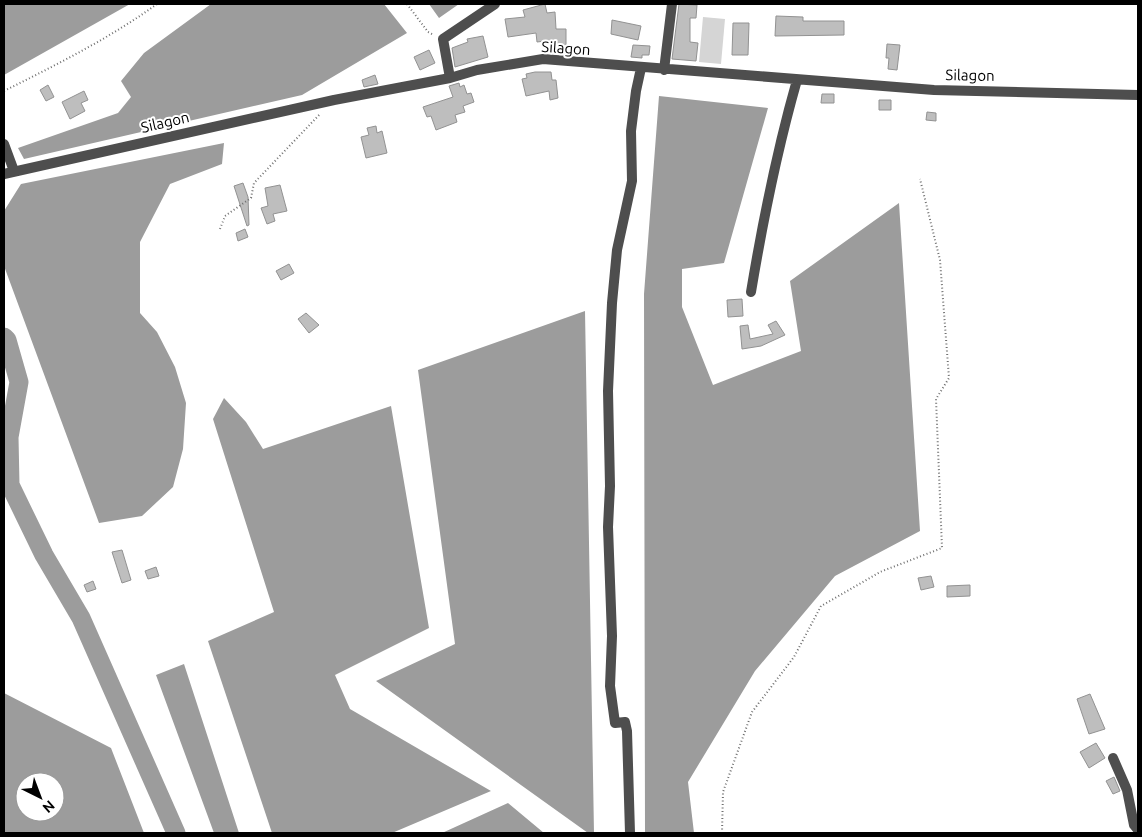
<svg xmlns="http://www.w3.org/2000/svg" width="1142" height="837" font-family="Ubuntu,sans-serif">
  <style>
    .green { fill: #d5d5d5 }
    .water { fill: #9c9c9c; fill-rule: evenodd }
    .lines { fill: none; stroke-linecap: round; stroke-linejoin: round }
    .river { stroke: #9c9c9c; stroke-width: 19 }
    .building { fill: #bebebe; stroke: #929292 }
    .path { stroke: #707070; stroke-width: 2; stroke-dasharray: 1 2.5; stroke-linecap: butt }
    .minor { stroke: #4e4e4e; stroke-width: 10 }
    .labels { text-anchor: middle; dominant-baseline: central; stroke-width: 4; stroke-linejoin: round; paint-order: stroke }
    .street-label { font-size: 15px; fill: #000; stroke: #fff }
  </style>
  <rect width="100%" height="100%" fill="#fff"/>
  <path class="green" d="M 703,17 L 725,19 L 721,64 L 699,62 Z"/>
  <path class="water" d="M 4,4 L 130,4 L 4,75 Z
    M 211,4 L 384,4 L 407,33 L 302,95 L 24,159 L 18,148 L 118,113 L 131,97 L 121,81 L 144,53 Z
    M 429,4 L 459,4 L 439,18 Z
    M 659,96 L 768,108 L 724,263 L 682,269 L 682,307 L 713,385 L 801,351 L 790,281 L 899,203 L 920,531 L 835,576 L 755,671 L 688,782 L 694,833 L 645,833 L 644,294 Z
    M 224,143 L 222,164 L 170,184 L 140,242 L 140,313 L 157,332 L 175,367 L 186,403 L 183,449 L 173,487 L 142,516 L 99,523 L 4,266 L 4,211 L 21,184 Z
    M 585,311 L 594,833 L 588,833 L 376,681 L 455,644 L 418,370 Z
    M 224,398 L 246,422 L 263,449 L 391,406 L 429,628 L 335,675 L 350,709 L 491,791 L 392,833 L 272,833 L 208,641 L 274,612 L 213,419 Z
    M 184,664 L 239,833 L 214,833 L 156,675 Z
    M 4,693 L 111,748 L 144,833 L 4,833 ZM 25,782 L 55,782 L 55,812 L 25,812 Z
    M 508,803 L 544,833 L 442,833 Z"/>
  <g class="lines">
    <path class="river" d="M 4,337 L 7,340 L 19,382 L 9,437 L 10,485 L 44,555 L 81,618 L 176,833"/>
  </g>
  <path class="building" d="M 545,4 L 547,13 L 555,12 L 556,29 L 566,29 L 566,49 L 554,49 L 554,40 L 537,42 L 536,33 L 508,37 L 505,19 L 525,17 L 523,10 Z
    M 679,4 L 697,5 L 696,18 L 690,18 L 690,42 L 698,43 L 696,61 L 672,59 Z
    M 776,16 L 803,17 L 803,21 L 844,21 L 844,35 L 775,36 Z
    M 612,20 L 641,26 L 638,40 L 611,34 Z
    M 733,23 L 749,23 L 748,55 L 732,55 Z
    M 483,36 L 488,57 L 455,67 L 452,48 L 468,42 L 467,39 Z
    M 887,44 L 900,45 L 897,70 L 888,69 L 889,58 L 886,58 Z
    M 633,45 L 650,46 L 649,55 L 642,55 L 642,58 L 631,57 Z
    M 429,50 L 435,63 L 420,70 L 414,57 Z
    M 535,72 L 551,72 L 552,80 L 556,80 L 558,98 L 550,100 L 549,91 L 526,96 L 522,79 L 527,78 L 526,74 Z
    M 375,75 L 378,84 L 364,87 L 362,80 Z
    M 459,83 L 460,87 L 464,85 L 467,94 L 471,93 L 474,102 L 463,106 L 465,112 L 455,115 L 457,122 L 436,130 L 431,116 L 427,117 L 423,107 L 453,97 L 449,86 Z
    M 48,85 L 54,97 L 46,101 L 40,90 Z
    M 84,91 L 88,100 L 81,103 L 85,111 L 70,119 L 62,102 Z
    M 822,94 L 834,94 L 834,103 L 821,103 Z
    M 879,100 L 891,100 L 891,110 L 879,110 Z
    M 927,112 L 936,113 L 936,121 L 926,120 Z
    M 376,126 L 377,133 L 382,131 L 387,153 L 366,158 L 361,137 L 369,135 L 367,128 Z
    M 243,183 L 248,197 L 249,225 L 247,226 L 234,186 Z
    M 280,185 L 287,211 L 273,214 L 275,221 L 267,224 L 261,208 L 268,206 L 265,188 Z
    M 245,229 L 248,237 L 238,241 L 236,233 Z
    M 289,264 L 294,273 L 281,280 L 276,271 Z
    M 742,299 L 743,316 L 728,317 L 727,300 Z
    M 306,313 L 319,325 L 309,333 L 298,319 Z
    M 776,321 L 785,335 L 761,346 L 742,349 L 740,326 L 748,325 L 750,339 L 773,334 L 768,325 Z
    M 122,550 L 131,580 L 122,583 L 112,552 Z
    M 156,567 L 159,576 L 148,579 L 145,571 Z
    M 931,576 L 934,587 L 921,590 L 918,578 Z
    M 93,581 L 96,589 L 87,592 L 84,585 Z
    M 970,585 L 970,596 L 947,597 L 947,586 Z
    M 1090,694 L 1105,729 L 1089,734 L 1077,699 Z
    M 1096,743 L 1105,758 L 1089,768 L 1080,752 Z
    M 1114,777 L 1120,791 L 1113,794 L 1106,781 Z"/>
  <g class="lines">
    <path class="path" d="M 407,4 L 428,32 L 434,35
      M 4,91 C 56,65 110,38 157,4
      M 220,229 L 225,216 L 251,198 L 254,183 L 320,114
      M 722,833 L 723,792 L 752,712 L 794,657 L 821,606 L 880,572 L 942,548 L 936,399 L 949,378 L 940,260 L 920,179"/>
    <path class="minor" d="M 664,70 L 672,4
      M 450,78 L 443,39 L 495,4
      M 4,144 L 14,171
      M 4,174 L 334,100 L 450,78 L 477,70 L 543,59 L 934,90 L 1138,95
      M 751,292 C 763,220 777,150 797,80
      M 1113,758 L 1127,790 L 1134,825 L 1138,830
      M 630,833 L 627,731 L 625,722 L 615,723 L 610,686 L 612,636 L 608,527 L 610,486 L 608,391 L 612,303 L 617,250 L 632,181 L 631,131 L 636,91 L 641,68"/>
  </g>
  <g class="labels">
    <g class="street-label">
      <text transform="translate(566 48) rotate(4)">Silagon</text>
      <text transform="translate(970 75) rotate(1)">Silagon</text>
      <text transform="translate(165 122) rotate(-13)">Silagon</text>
    </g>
  </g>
  <rect width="1142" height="837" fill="none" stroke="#000000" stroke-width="10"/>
  <g transform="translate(40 797) rotate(138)"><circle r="24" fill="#ffffff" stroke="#999999"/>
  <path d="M0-4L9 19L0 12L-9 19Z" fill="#000000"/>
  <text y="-8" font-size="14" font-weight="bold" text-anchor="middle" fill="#000000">N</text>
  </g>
</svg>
